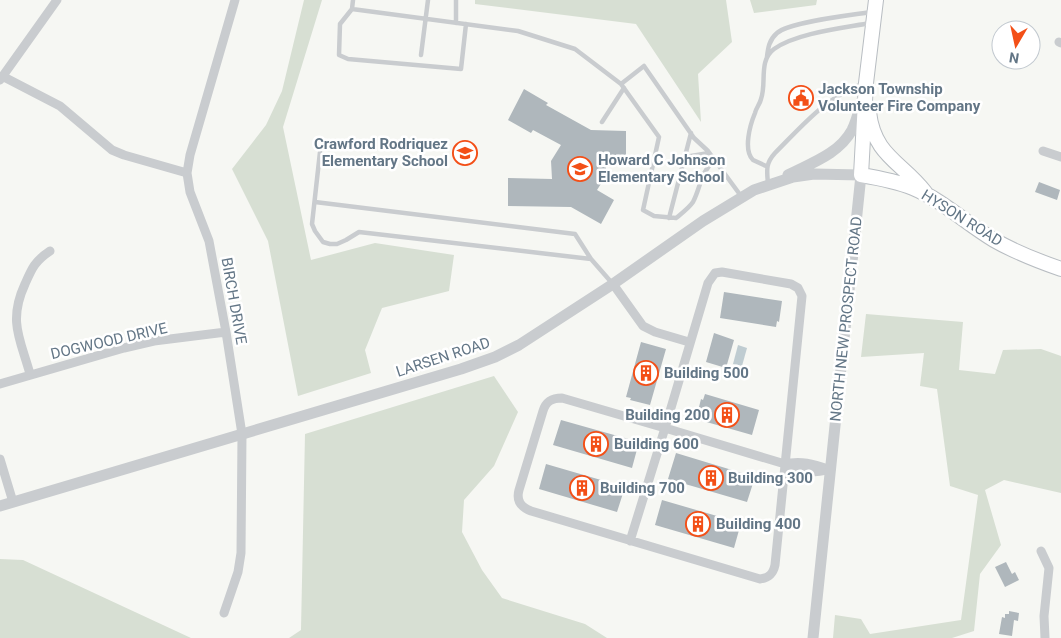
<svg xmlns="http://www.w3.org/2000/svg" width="1061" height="638" font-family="Roboto,sans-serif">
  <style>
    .green { fill: #d7dfd3 }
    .water { fill: #bfccd1 }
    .building { fill: #afb7bc }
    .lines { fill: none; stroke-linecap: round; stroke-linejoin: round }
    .secondary-casing { stroke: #b8bdc2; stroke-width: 16 }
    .service { stroke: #c9cccf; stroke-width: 4.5 }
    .minor { stroke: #c9cccf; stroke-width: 9 }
    .tertiary { stroke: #c9cccf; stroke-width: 11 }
    .secondary { stroke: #fff; stroke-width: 14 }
    .labels { text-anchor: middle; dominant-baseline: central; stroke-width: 5; stroke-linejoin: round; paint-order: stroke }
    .poi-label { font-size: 15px; font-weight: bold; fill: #637686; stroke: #fff; text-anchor: start }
    .street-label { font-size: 15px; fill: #637686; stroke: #fff }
  </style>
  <rect width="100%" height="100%" fill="#f6f7f3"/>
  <path class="green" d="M 304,0 L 322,0 L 283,127 L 311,260 L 375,243 L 454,255 L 449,291 L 382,308 L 365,350 L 371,373 L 298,396 L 268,241 L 232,169 L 266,125 L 282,91 Z
    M 475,0 L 726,0 L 732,42 L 698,74 L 701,122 L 636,24 L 475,4 Z
    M 750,0 L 817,0 L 816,5 L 754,13 Z
    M 866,314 L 963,322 L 959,370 L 995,374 L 1003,350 L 1041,349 L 1061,356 L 1061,493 L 1004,480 L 985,490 L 1001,545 L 980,574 L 974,631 L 952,638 L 833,638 L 835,615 L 861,619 L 870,634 L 961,620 L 978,495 L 950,486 L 937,389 L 920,386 L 924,353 L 861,357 Z
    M 494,376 L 518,412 L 494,466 L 464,500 L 462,532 L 482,570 L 502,598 L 585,624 L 607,638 L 289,638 L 301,630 L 305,434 Z
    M 0,559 L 23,560 L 191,638 L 0,638 Z"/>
  <path class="water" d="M 738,345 L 747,348 L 742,366 L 733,364 Z"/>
  <path class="building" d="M 524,89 L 548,103 L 546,105 L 591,130 L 626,131 L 626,158 L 606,158 L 606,176 L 597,190 L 614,200 L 601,224 L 571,207 L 508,206 L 508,178 L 552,179 L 551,161 L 561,145 L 533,130 L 531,133 L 508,120 Z
    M 1039,182 L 1060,190 L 1057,200 L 1035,192 Z
    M 724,292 L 782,301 L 779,322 L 777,321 L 776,327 L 720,318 Z
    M 714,333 L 734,340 L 726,368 L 706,362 Z
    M 641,342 L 666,349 L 650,405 L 630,400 L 631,398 L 626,397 Z
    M 705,394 L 759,410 L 752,435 L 696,419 L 701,399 L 703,400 Z
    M 561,420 L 639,442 L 632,468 L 553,445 Z
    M 676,453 L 755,477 L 747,502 L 668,479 Z
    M 546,464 L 625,487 L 617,512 L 539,489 Z
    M 662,500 L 741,523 L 734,548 L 655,525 Z
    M 1006,562 L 1012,574 L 1015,572 L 1019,580 L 1005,587 L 995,567 Z
    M 1009,611 L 1019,613 L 1018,621 L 1014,620 L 1012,636 L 999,634 L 1002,617 L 1005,618 L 1005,614 L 1009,614 Z"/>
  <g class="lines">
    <defs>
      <path id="secondary" d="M 876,0 L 866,83 L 861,175 C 879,178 896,181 913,188 C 942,200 967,224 994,240 C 1015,252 1038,261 1061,269
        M 869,112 C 874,156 902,162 925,192"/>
    </defs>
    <use href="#secondary" class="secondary-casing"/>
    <path class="service" d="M 353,0 L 352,9 L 340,24 L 339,55 L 348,59 L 461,69 L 466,24
      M 352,9 L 518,31 L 575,49 L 621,84
      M 456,23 L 456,0
      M 421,55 L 428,0
      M 767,57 C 768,48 769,40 777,33 C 789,22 852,15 871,12
      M 602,122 L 624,88
      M 320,152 L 312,224 L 315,231 L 323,242 L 330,244 L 337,244 L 346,240 L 359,232 L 591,259 L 612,283
      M 685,157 L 709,153
      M 715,160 C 700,172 701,187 693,202 C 689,208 682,213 676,218 L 654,216 L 643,210 L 659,137 L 621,84 L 644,66 L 694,138 L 708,151 L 741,196
      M 766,166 L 753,160 C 743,150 750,125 755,113 C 756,108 760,104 761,99 C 767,83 758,61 774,49 C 796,33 843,28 870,23
      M 768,184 C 767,171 765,164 775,153 C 804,124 825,98 864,83
      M 315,202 L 575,234 L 591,259
      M 669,218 L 691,133"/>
    <path class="minor" d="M 1059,42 L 1061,43
      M 2,76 L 60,106 L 112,150 L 124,155 L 187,173
      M 0,80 L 57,0
      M 1043,151 L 1061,157
      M 722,272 L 791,284 L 798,288 L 802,296 L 775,565 C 773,574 769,578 760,579 L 531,511 C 521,507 516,501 519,490 L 543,411 C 546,401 552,398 562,398 L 665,428 L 708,283 L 715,273 Z
      M 613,284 L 643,326 L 655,332 L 689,342
      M 30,374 C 20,338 8,321 25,284 C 32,268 35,261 50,251
      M 0,384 L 124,348 L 154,341 L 226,332
      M 0,459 L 13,502
      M 785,464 C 800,460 814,464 828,469
      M 630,541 L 665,428 L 785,464 C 799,474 814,473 831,469
      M 1041,551 L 1049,568 L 1044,616 L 1045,638
      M 224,613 L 238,572 L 241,553 L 242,434 L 226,332 L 209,241 L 190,192 L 187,173 L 190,155 L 235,0"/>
    <path class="tertiary" d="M 788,175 C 811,163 839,154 852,130 C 857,120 859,110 862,100
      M 0,506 L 461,369 L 495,357 L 519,345 L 613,284 L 703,221 L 754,190 L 793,177 L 814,174 L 861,175 L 813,638"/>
    <use href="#secondary" class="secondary"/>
  </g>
  <defs>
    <symbol id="civic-ring" viewBox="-11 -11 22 22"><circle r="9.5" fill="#fff" stroke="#f34f17" stroke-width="1.5"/><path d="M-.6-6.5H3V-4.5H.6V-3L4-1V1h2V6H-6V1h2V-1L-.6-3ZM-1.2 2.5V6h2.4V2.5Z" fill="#f34f17"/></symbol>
    <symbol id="school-ring" viewBox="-11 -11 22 22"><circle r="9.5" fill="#fff" stroke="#f34f17" stroke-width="1.5"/><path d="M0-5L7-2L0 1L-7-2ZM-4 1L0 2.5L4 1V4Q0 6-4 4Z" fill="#f34f17"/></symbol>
    <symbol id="building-ring" viewBox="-11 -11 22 22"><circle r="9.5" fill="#fff" stroke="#f34f17" stroke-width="1.5"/><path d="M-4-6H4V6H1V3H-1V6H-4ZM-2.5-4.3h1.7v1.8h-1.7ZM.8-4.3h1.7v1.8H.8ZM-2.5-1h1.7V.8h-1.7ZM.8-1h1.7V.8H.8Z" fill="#f34f17"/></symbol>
  </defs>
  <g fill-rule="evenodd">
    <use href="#civic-ring" x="787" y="84" width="28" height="28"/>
    <use href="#school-ring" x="451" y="139" width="28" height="28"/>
    <use href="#school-ring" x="566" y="155" width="28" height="28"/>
    <use href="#building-ring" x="632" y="359" width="28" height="28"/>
    <use href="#building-ring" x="713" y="401" width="28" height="28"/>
    <use href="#building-ring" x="582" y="430" width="28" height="28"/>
    <use href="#building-ring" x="697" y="464" width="28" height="28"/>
    <use href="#building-ring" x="568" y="474" width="28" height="28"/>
    <use href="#building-ring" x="684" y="510" width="28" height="28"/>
  </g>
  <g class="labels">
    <g class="poi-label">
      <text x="818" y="89">Jackson Township<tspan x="818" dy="17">Volunteer Fire Company</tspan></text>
      <text x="448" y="144" text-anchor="end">Crawford Rodriquez<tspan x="448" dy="17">Elementary School</tspan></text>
      <text x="598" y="160">Howard C Johnson<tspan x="598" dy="17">Elementary School</tspan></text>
      <text x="664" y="373">Building 500</text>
      <text x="710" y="415" text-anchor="end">Building 200</text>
      <text x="614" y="444">Building 600</text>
      <text x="728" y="478">Building 300</text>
      <text x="600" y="488">Building 700</text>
      <text x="716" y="524">Building 400</text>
    </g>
    <g class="street-label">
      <text transform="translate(962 218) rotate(32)">HYSON ROAD</text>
      <text transform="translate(234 301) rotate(80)">BIRCH DRIVE</text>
      <text transform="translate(846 319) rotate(-84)">NORTH NEW PROSPECT ROAD</text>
      <text transform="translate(109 341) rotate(-13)">DOGWOOD DRIVE</text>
      <text transform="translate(443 357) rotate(-18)">LARSEN ROAD</text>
    </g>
  </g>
  <g transform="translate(1016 45) rotate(189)"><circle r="24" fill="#ffffff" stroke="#c1c8cf"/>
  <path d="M0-4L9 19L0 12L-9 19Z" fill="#f34f17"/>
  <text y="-8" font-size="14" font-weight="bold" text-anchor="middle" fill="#637686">N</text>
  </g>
</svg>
